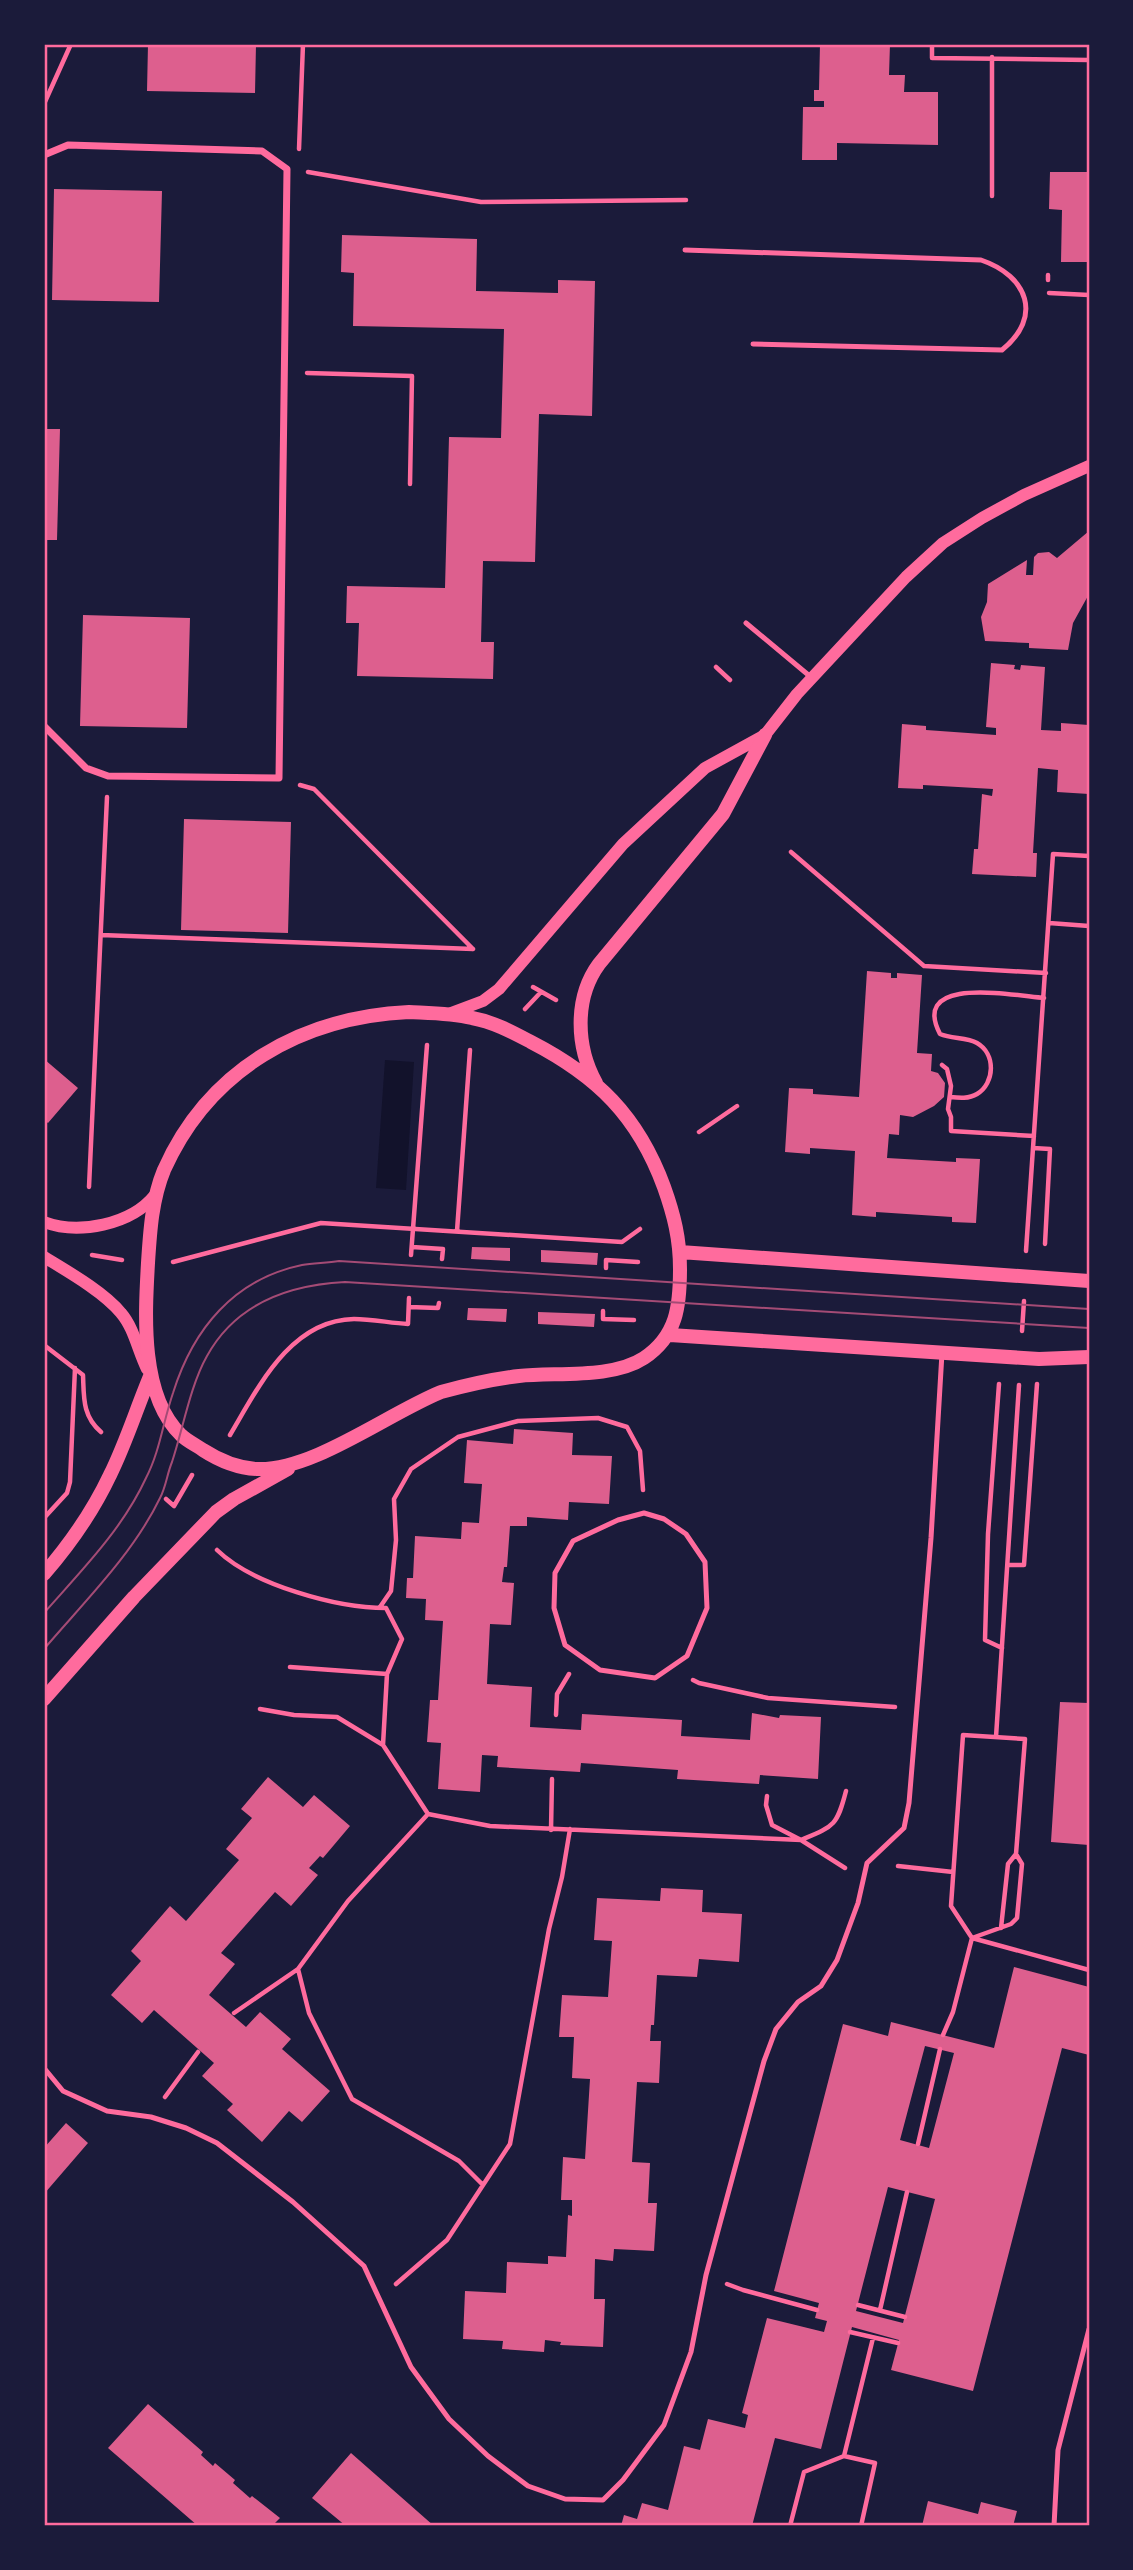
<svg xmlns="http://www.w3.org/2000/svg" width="1133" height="2570" font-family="'Open Sans',sans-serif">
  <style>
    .water { fill: #12122b }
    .building { fill: #dd5f8e; fill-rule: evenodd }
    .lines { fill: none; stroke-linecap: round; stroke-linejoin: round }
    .path { stroke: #ff6b9d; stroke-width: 4.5 }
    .service { stroke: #ff6b9d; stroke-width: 5 }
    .minor { stroke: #ff6b9d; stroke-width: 7 }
    .tertiary { stroke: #ff6b9d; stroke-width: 12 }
    .secondary { stroke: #ff6b9d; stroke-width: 14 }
    .tram { stroke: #a44b75; stroke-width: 2 }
    .neatline { fill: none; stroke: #ff6b9d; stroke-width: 2.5 }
  </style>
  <rect width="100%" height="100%" fill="#1b1b3a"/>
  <path class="water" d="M 385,1060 L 414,1062 L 406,1190 L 376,1188 Z"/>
  <path class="building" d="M 148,44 L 256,44 L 255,93 L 147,91 Z
    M 820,44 L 890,44 L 889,75 L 905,75 L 904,92 L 938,92 L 938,145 L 837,143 L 837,160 L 802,160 L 803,107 L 824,107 L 824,101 L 814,101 L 814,90 L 819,90 Z
    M 1050,172 L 1089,172 L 1089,262 L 1061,262 L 1062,210 L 1049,209 Z
    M 54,189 L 162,191 L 159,302 L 52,300 Z
    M 342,235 L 477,239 L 476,291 L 558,293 L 558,280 L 595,281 L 592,416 L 539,414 L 535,562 L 483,561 L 481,642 L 494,642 L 493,679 L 357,676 L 359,623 L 346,623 L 347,586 L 445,588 L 449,437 L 501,438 L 504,329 L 353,326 L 354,273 L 341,272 Z
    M 44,429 L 60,429 L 57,540 L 44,540 Z
    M 1089,531 L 1089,594 L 1073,623 L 1068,650 L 1029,648 L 1029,643 L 985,641 L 981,617 L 987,602 L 988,584 L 1027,560 L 1026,575 L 1033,575 L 1034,557 L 1038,553 L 1049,552 L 1057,558 Z
    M 83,615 L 190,618 L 187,728 L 80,726 Z
    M 991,663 L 1015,665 L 1014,669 L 1020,670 L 1021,665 L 1045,667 L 1041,730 L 1061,731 L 1061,723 L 1089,725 L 1089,794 L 1057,792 L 1058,770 L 1038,768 L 1033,853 L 1037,853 L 1036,877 L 972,874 L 974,849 L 978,849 L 982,794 L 992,796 L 993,789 L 923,785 L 923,789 L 898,788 L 902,724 L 926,726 L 926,730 L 996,735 L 996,728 L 986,727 Z
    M 184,819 L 291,822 L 288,933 L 181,930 Z
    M 867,971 L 891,973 L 891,978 L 897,978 L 897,973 L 922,975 L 917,1053 L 932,1054 L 931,1071 L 938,1073 L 945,1083 L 944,1097 L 934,1106 L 913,1117 L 900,1115 L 899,1135 L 889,1134 L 887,1158 L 956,1162 L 956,1158 L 980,1159 L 976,1223 L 952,1222 L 952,1217 L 876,1212 L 876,1217 L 852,1215 L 855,1151 L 810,1148 L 810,1154 L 785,1152 L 789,1088 L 813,1089 L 813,1094 L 859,1097 Z
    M 44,1059 L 78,1088 L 48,1123 L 44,1120 Z
    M 472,1247 L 510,1248 L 510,1261 L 471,1259 Z
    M 541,1250 L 598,1253 L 597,1265 L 541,1262 Z
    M 468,1308 L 507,1309 L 506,1322 L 467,1320 Z
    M 538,1312 L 595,1314 L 594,1327 L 538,1324 Z
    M 514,1429 L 573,1433 L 572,1455 L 612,1456 L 609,1504 L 569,1502 L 568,1520 L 527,1517 L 527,1526 L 510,1526 L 507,1567 L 504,1567 L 502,1582 L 514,1583 L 511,1625 L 490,1624 L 487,1684 L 532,1687 L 530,1727 L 581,1730 L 582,1714 L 682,1720 L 681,1736 L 750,1740 L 752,1713 L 779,1718 L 780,1715 L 821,1717 L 818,1779 L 760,1775 L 759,1784 L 677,1779 L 678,1770 L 581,1763 L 580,1772 L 497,1767 L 498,1756 L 482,1755 L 480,1792 L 438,1789 L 441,1743 L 427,1742 L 430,1700 L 438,1700 L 443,1621 L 425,1620 L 426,1599 L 406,1598 L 407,1578 L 413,1578 L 415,1536 L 461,1539 L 462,1522 L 479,1523 L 482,1484 L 464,1483 L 467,1440 L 513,1444 Z
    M 1060,1702 L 1089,1703 L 1089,1845 L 1051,1842 Z
    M 268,1777 L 303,1807 L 314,1795 L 350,1826 L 323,1858 L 320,1856 L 309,1868 L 318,1875 L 291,1906 L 275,1892 L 221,1953 L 235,1964 L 209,1995 L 246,2027 L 260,2012 L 291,2039 L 282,2049 L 330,2091 L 302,2122 L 289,2111 L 262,2142 L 227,2110 L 233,2104 L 202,2076 L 214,2063 L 154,2010 L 142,2023 L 111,1995 L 141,1961 L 131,1951 L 170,1906 L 186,1921 L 239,1860 L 226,1849 L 252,1818 L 241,1809 Z
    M 661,1888 L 703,1890 L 702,1912 L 742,1914 L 739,1962 L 699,1959 L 697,1977 L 657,1975 L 654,2025 L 651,2025 L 650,2041 L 661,2041 L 659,2083 L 637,2082 L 632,2162 L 650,2163 L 648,2203 L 657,2203 L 654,2251 L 614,2249 L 613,2261 L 595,2259 L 594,2299 L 605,2299 L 603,2347 L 560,2345 L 561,2342 L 545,2340 L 544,2352 L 502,2349 L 503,2341 L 463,2339 L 465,2291 L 506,2293 L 507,2262 L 548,2264 L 548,2256 L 566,2257 L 568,2215 L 572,2216 L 572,2200 L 561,2200 L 563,2157 L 585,2159 L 590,2079 L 572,2078 L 574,2037 L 559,2037 L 562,1995 L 608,1997 L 612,1941 L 594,1940 L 597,1898 L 660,1901 Z
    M 1014,1967 L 1089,1987 L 1089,2055 L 1062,2048 L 973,2391 L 891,2370 L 899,2340 L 852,2327 L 821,2449 L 775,2438 L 752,2526 L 621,2526 L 624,2515 L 637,2519 L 642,2503 L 668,2510 L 684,2446 L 700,2450 L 708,2419 L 745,2428 L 748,2415 L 742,2413 L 767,2318 L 824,2332 L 827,2321 L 815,2318 L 819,2303 L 774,2291 L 843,2024 L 888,2036 L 891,2022 L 994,2048 ZM 925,2046 L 954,2053 L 929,2148 L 900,2140 ZM 888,2187 L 935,2199 L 903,2323 L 856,2311 Z
    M 66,2123 L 88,2143 L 44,2194 L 44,2148 Z
    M 148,2404 L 203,2452 L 201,2455 L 213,2466 L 215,2463 L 235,2480 L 233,2483 L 250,2498 L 252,2496 L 280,2518 L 272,2526 L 198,2526 L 108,2448 Z
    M 351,2453 L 434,2526 L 346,2526 L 312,2498 Z
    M 928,2501 L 978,2514 L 981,2502 L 1017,2511 L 1013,2526 L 922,2526 Z"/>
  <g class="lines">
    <path class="path" d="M 932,44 L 932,58 L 1089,60
      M 992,57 L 992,196
      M 44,104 L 71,44
      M 299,149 L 303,44
      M 308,172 L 481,202 L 686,200
      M 1048,275 L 1048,280
      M 1049,293 L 1089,295
      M 307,373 L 412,376 L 410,484
      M 716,667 L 730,680
      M 300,785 L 314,789 L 473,949
      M 791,852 L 924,966 L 1046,973
      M 1049,923 L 1089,926
      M 101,935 L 473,949
      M 533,987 L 556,1000
      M 525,1009 L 541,992
      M 942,1065 L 947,1069 L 951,1086 L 948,1109 L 951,1117 L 951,1131 L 1034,1136
      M 950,1097 C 959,1098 969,1099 977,1094 C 995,1083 996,1054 977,1043 C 967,1037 952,1039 940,1034 C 909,974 1016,996 1044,998
      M 699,1132 L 737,1106
      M 1033,1148 L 1050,1149 L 1045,1244
      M 89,1187 L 107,797
      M 457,1231 L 470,1050
      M 412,1247 L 443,1249 L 442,1259
      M 1026,1251 L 1053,854 L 1089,856
      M 92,1255 L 122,1260
      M 411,1255 L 427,1045
      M 173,1262 L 321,1223 L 622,1242 L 640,1229
      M 606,1268 L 606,1260 L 638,1262
      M 409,1307 L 438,1308 L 439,1303
      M 603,1311 L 603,1319 L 634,1320
      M 1022,1331 L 1024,1301
      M 44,1345 L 83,1375 C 84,1396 82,1416 101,1432
      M 999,1384 L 988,1534 L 985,1640 L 1002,1648
      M 230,1435 C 258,1388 290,1320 354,1319 C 372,1319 390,1323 408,1324 L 409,1298
      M 166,1499 L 174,1506
      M 174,1506 L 192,1475
      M 44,1518 L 67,1493 L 70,1482 L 75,1368
      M 217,1550 C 253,1585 337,1608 386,1608 L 402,1639 L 387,1674 L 383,1745 L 428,1814 L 348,1901 L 298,1969 L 309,2013 L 352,2099 L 459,2161 L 483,2185
      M 1008,1565 L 1024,1565 L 1037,1384
      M 380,1607 L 391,1591 L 396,1540 L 394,1499 L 411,1469 L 458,1437 L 518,1421 L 598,1418 L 627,1427 L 640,1451 L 643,1490
      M 290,1667 L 387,1674
      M 693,1680 L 699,1683 L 768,1698 L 895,1707
      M 260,1709 L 294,1715 L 337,1717 L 383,1745
      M 556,1715 L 557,1694 L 569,1674
      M 996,1737 L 1019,1385
      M 767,1796 L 766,1805 L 772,1825 L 801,1840 L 845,1868
      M 428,1814 L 490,1826 L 801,1840 C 834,1826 837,1826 846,1791
      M 551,1830 L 552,1779
      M 898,1866 L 953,1872
      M 1001,1928 L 1008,1864 L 1016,1854
      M 972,1938 L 1011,1924 L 1017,1918 L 1022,1864 L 1016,1854 L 1025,1739 L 963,1735 L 951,1906 L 972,1938 L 1089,1970
      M 234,2013 L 298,1969
      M 943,2035 L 953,2012 L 972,1938
      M 165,2097 L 198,2052
      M 918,2144 L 940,2049
      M 396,2284 L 447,2240 L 510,2144 L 549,1929 L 562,1877 L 570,1829
      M 727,2284 L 743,2290 L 817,2310
      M 858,2305 L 905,2317
      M 880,2310 L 907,2192
      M 850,2332 L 898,2343
      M 844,2456 L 873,2338
      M 790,2526 L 804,2472 L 844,2456 L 875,2463 L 861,2526"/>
    <path class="service" d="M 685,250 L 981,260 C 1028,276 1043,317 1002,350 L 753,344
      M 746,623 L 812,678
      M 644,1513 L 664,1519 L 686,1534 L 705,1562 L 707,1608 L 687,1656 L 655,1678 L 600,1670 L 565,1645 L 554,1608 L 555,1573 L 573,1541 L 618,1520 Z
      M 44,2068 L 63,2091 L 107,2111 L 151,2117 L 186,2128 L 217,2143 L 293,2202 L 364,2266 L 411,2367 L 449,2419 L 488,2456 L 528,2486 L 565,2499 L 603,2500 L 623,2480 L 664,2425 L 691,2352 L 706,2275 L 764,2061 L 776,2029 L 798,2002 L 821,1986 L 837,1960 L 858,1903 L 867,1863 L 904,1828 L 909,1803 L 931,1538 L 942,1353
      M 1054,2526 L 1058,2450 L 1089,2329"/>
    <path class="minor" d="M 44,155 L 68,145 L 262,151 L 287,169 L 279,778 L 108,776 L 86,768 L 44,726"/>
    <path class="tertiary" d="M 451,1013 L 483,1001 L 499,989 L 623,844 L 705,768 L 765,735 L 797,694 L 906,577 L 943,543 L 982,518 L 1024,495 L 1089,466
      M 44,1222 C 78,1235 131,1225 155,1195
      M 44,1257 C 67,1271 104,1292 121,1313 C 134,1328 138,1351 147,1369"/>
    <path class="secondary" d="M 409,1012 C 430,1013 452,1013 472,1018 C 494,1022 512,1032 531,1042 C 597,1076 638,1116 664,1187 C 674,1215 680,1239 680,1269 C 680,1306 677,1336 644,1358 C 612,1379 556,1372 519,1376 C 493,1379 467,1385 441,1392 C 387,1414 313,1471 257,1469 C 236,1468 220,1461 203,1450 C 196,1445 187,1441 181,1435 C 140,1396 145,1315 148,1263 C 150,1231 152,1199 164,1170 C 209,1069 302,1017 409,1012 Z
      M 596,1083 C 576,1047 574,998 599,964 L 723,814 L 765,735
      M 680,1252 L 1089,1281
      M 670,1335 L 1039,1359 L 1089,1357
      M 44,1574 C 70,1544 93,1511 110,1475 C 126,1443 137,1407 151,1374
      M 44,1699 L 134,1597 L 216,1512 L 234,1499 L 288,1469"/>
    <path class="tram" d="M 44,1613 C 81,1571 122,1530 146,1478 C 160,1451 163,1422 173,1393 C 193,1329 234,1279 302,1265 C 314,1263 327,1263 339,1261 L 1089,1309
      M 44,1649 C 85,1601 133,1554 160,1498 C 166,1487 167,1474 172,1462 C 183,1429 190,1386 207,1356 C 236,1303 288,1285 345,1282 L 1089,1328"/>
  </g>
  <rect width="1133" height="2570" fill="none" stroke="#1b1b3a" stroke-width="91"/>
  <rect x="46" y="46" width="1042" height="2478" class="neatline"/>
</svg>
